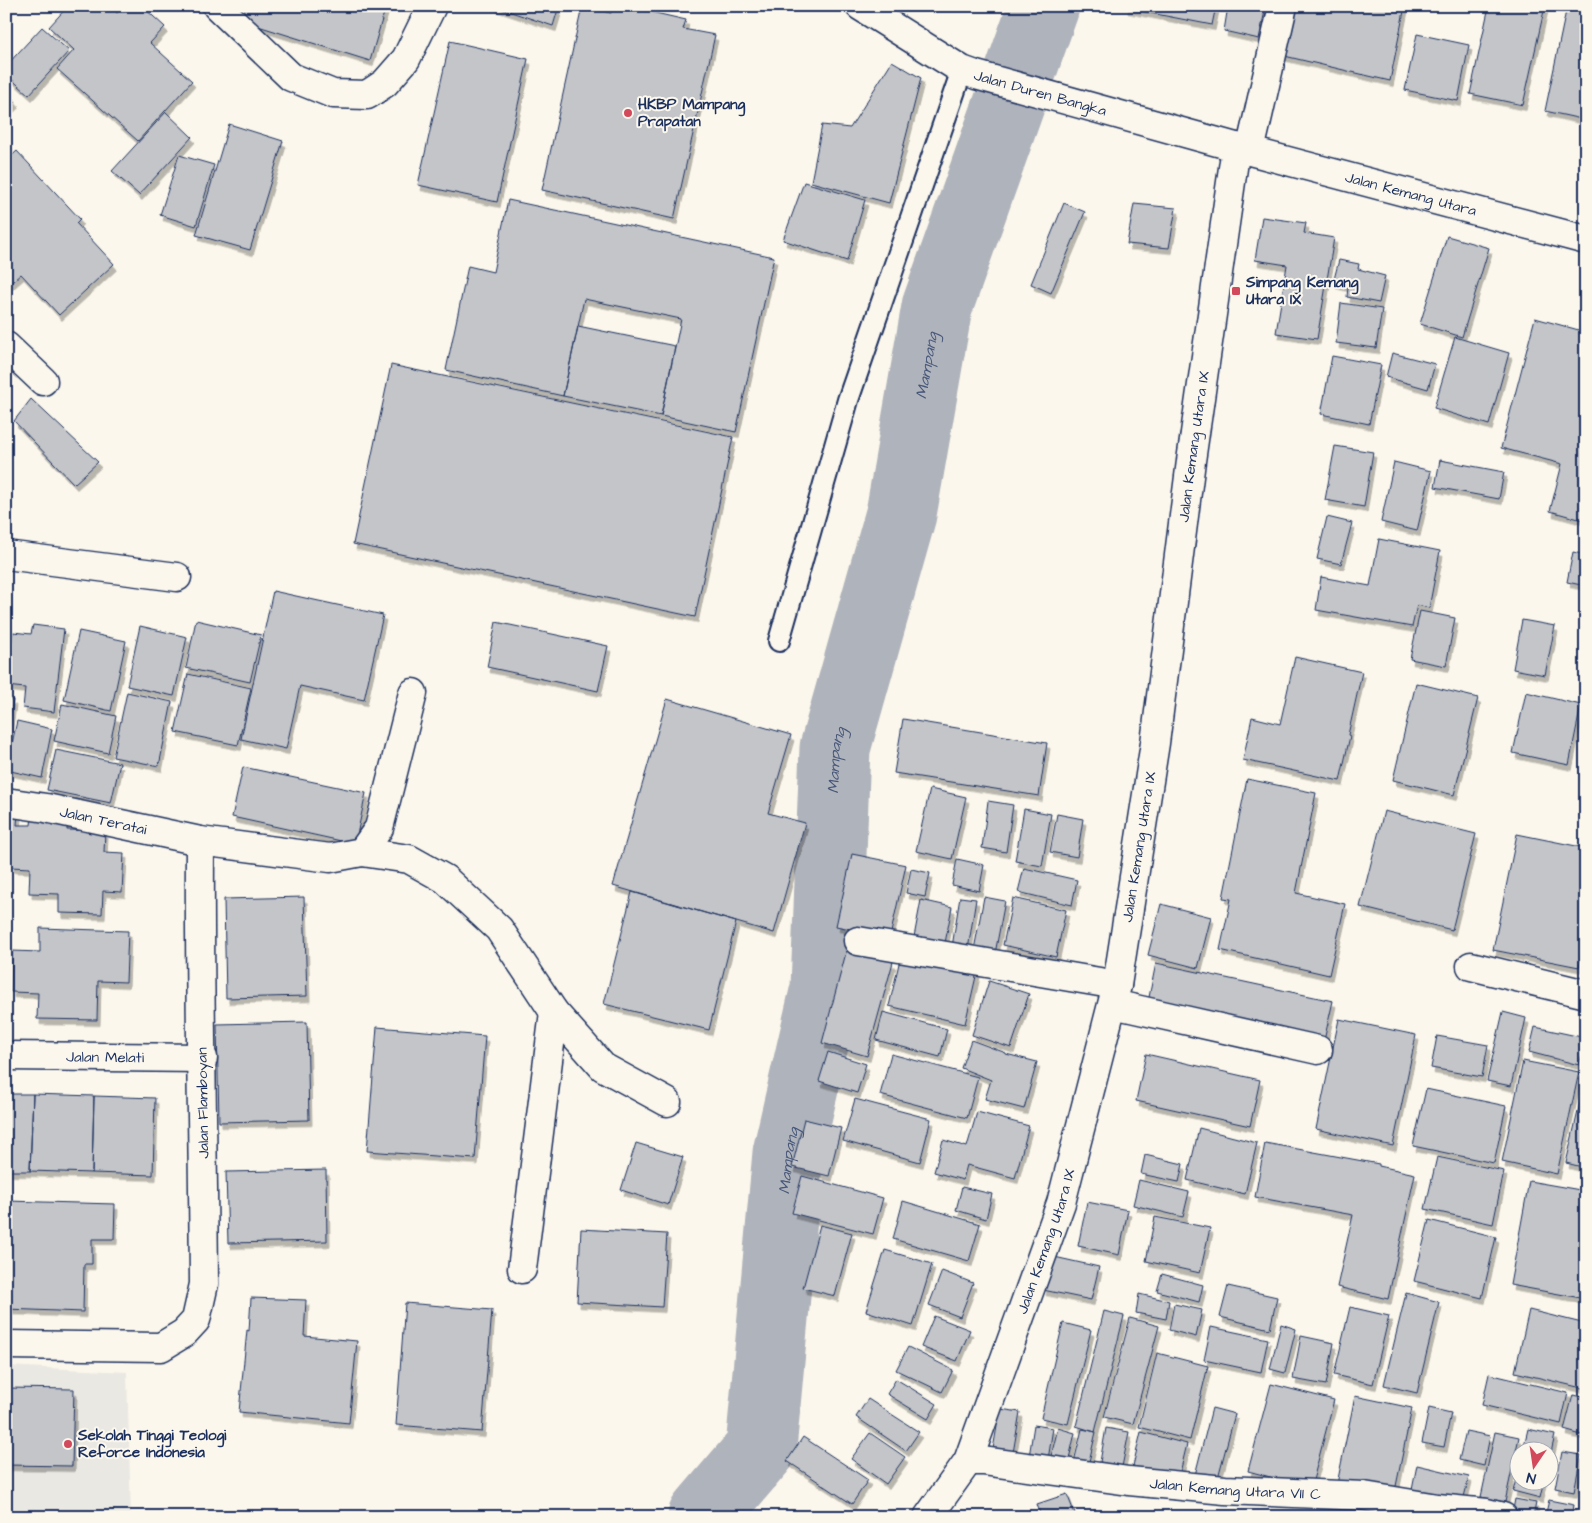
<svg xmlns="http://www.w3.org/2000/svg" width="1592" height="1523" font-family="'Architects Daughter',sans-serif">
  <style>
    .built { fill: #eae8e2 }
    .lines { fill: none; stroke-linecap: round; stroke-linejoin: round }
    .river { stroke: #afb3bb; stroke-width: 71 }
    .building { fill: #c3c5c9; stroke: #1b2f5e; filter: url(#shadow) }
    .service-casing { stroke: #1b2f5e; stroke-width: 24 }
    .minor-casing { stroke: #1b2f5e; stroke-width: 31 }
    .tertiary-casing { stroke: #1b2f5e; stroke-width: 31 }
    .service { stroke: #fbf7ec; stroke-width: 20 }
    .minor { stroke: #fbf7ec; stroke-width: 28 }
    .tertiary { stroke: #fbf7ec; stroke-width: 28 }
    .poi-dot { fill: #d1495b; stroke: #fbf7ec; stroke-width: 2 }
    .labels { text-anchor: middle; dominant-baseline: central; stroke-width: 4; stroke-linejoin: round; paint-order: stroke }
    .street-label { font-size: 15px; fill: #1b2f5e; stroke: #fbf7ec }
    .poi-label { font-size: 15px; font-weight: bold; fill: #1b2f5e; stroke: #fbf7ec; text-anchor: start }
    .water-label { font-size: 16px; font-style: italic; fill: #47577a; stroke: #fbf7ec }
  </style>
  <defs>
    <filter id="shadow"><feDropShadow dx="3" dy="5.5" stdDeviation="0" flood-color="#0004"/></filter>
  </defs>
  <rect width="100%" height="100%" fill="#fbf7ec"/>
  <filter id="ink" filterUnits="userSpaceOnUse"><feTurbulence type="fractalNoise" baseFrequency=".02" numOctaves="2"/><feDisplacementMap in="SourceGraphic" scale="10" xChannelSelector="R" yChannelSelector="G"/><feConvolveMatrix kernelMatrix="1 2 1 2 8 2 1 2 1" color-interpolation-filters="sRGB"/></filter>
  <g filter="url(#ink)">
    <path class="built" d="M 6,1366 L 127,1372 L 131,1517 L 6,1517 Z"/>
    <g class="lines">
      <path class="river" id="s1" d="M 703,1517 L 761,1449 L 788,1153 L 826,988 L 835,748 L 901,514 L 937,307 L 1044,6"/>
    </g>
    <path class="building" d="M 68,6 L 110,6 L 117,13 L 123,6 L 142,6 L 165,27 L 150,43 L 192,81 L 138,141 L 57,69 L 74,50 L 49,27 Z
      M 246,6 L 386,6 L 370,61 L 242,21 Z
      M 493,6 L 559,6 L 553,26 Z
      M 613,6 L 625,6 L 686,20 L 683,29 L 715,35 L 674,219 L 542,190 L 582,7 L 611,13 Z
      M 1125,6 L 1216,6 L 1212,25 L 1125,8 Z
      M 1228,6 L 1266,6 L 1259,39 L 1224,31 Z
      M 1287,6 L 1405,6 L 1390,81 L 1276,54 Z
      M 1489,6 L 1545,6 L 1523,105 L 1470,94 Z
      M 1567,6 L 1586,6 L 1586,120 L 1545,111 Z
      M 42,27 L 69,51 L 29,95 L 6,74 L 6,66 Z
      M 1417,34 L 1469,45 L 1458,101 L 1405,90 Z
      M 450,41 L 528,59 L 497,202 L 418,185 Z
      M 892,61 L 921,78 L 889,203 L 811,182 L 822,125 L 850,128 Z
      M 6,91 L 16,102 L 6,111 Z
      M 166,112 L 192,137 L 139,195 L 112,171 Z
      M 229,124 L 283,141 L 250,250 L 196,235 Z
      M 17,151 L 80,219 L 76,223 L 114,264 L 59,315 L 21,274 L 6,287 L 6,161 Z
      M 179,155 L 214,165 L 196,226 L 160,215 Z
      M 804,182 L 865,200 L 847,261 L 783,240 Z
      M 508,200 L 774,257 L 736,432 L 661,416 L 681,319 L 584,299 L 563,396 L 446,370 L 468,266 L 493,272 Z
      M 1064,203 L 1085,212 L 1051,293 L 1031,284 Z
      M 1134,204 L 1176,208 L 1169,248 L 1127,244 Z
      M 1262,217 L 1306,223 L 1304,233 L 1334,238 L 1317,339 L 1276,333 L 1287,265 L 1255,260 Z
      M 1447,236 L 1489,248 L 1462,337 L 1420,324 Z
      M 1339,260 L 1359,264 L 1358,269 L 1385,276 L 1379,303 L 1347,297 L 1348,287 L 1333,283 Z
      M 1341,303 L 1382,309 L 1376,348 L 1336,343 Z
      M 1535,318 L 1586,332 L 1586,521 L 1550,511 L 1562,464 L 1501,448 Z
      M 578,326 L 675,346 L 661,416 L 563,396 Z
      M 1455,337 L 1509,353 L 1489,425 L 1434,408 Z
      M 1392,353 L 1435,364 L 1428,389 L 1386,377 Z
      M 1332,356 L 1381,365 L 1369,424 L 1321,414 Z
      M 391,365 L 733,437 L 695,617 L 353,544 Z
      M 31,399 L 98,462 L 74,484 L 14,421 Z
      M 1335,446 L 1373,452 L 1364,507 L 1325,500 Z
      M 1440,460 L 1504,472 L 1499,499 L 1435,487 Z
      M 1394,462 L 1431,471 L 1417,531 L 1381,522 Z
      M 1327,517 L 1352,523 L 1341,564 L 1317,559 Z
      M 1379,539 L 1440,551 L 1429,608 L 1417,605 L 1412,627 L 1316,610 L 1321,577 L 1370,586 Z
      M 1573,552 L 1586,555 L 1586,586 L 1567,582 Z
      M 273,591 L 383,615 L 364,700 L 300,686 L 286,749 L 241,739 Z
      M 1420,611 L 1455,618 L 1446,666 L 1410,659 Z
      M 196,620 L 261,635 L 250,682 L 186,668 Z
      M 1522,620 L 1555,626 L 1545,675 L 1513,669 Z
      M 496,622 L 608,646 L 598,691 L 487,667 Z
      M 33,625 L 64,629 L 54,712 L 23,708 L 25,688 L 6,686 L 13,632 L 31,634 Z
      M 140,626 L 187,637 L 174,696 L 127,686 Z
      M 79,631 L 126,641 L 111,711 L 64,700 Z
      M 1295,657 L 1362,672 L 1348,735 L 1350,736 L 1340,781 L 1243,760 L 1252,717 L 1280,724 Z
      M 188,674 L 251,688 L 238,745 L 175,732 Z
      M 1416,683 L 1478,698 L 1454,795 L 1393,780 Z
      M 127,692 L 172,702 L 159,766 L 113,757 Z
      M 1526,692 L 1581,705 L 1569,765 L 1513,753 Z
      M 6,699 L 13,700 L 6,750 Z
      M 667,699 L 791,735 L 768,813 L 805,823 L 774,933 L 613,886 Z
      M 62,704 L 116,716 L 108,753 L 54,741 Z
      M 903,719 L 1047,743 L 1039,796 L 894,773 Z
      M 17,721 L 52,729 L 42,778 L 6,770 Z
      M 56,750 L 120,763 L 111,803 L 47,790 Z
      M 243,767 L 366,793 L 355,844 L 232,817 Z
      M 1247,779 L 1316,793 L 1296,893 L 1345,904 L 1329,975 L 1220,950 L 1231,899 L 1223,898 Z
      M 930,789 L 966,797 L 952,859 L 916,851 Z
      M 988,801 L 1013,805 L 1006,852 L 982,848 Z
      M 1024,809 L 1051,814 L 1042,866 L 1015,861 Z
      M 1384,811 L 1476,834 L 1452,930 L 1360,907 Z
      M 6,813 L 18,813 L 17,825 L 31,825 L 32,816 L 67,817 L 67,830 L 105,831 L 104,852 L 124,853 L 122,892 L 103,891 L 102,914 L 59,913 L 59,894 L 29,893 L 30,868 L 11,867 L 11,853 L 6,853 Z
      M 1057,814 L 1083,819 L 1077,857 L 1050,852 Z
      M 1517,834 L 1586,848 L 1586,948 L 1583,947 L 1579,967 L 1493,950 Z
      M 852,854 L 906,865 L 890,937 L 836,926 Z
      M 957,859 L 984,865 L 979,891 L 952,885 Z
      M 1024,868 L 1077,880 L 1072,905 L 1018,892 Z
      M 911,869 L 930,873 L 925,897 L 906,893 Z
      M 632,892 L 736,922 L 709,1030 L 604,1004 Z
      M 304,897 L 307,996 L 226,998 L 224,899 Z
      M 960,897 L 976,899 L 967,956 L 951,953 Z
      M 984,897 L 1005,901 L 994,959 L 973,955 Z
      M 1013,898 L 1066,910 L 1056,957 L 1003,945 Z
      M 921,900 L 952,907 L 945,943 L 914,937 Z
      M 1161,904 L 1211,917 L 1198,968 L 1148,955 Z
      M 40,928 L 128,931 L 126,982 L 98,981 L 97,1020 L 37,1019 L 38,993 L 11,992 L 12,951 L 40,952 Z
      M 847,949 L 893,962 L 867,1056 L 822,1043 Z
      M 901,955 L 977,972 L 965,1024 L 889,1006 Z
      M 1156,963 L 1333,1001 L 1323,1045 L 1147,1007 Z
      M 989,981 L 1029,994 L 1011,1048 L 972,1035 Z
      M 883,1012 L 947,1029 L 940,1057 L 876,1040 Z
      M 1503,1012 L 1526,1018 L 1511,1086 L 1487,1081 Z
      M 1339,1019 L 1416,1035 L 1393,1146 L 1316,1129 Z
      M 307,1022 L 309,1120 L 219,1122 L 217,1024 Z
      M 377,1027 L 485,1036 L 475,1159 L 367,1151 Z
      M 1535,1027 L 1586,1038 L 1579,1065 L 1529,1052 Z
      M 1437,1036 L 1488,1045 L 1482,1077 L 1431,1068 Z
      M 971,1040 L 1006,1053 L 1006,1054 L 1037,1062 L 1024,1109 L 985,1099 L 991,1080 L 961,1068 Z
      M 828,1052 L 866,1064 L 857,1093 L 819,1081 Z
      M 891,1054 L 978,1077 L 967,1118 L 880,1095 Z
      M 1146,1054 L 1260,1080 L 1250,1126 L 1136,1101 Z
      M 1523,1061 L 1579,1072 L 1557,1174 L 1502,1162 Z
      M 1586,1077 L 1586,1168 L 1566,1163 Z
      M 1426,1089 L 1506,1106 L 1494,1163 L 1413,1146 Z
      M 6,1094 L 33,1094 L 30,1171 L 6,1171 Z
      M 33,1094 L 94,1096 L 92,1173 L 30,1171 Z
      M 94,1096 L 155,1098 L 153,1175 L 92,1173 Z
      M 855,1099 L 931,1119 L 920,1162 L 843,1141 Z
      M 977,1112 L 1029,1126 L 1015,1178 L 967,1165 L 963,1180 L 934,1172 L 943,1140 L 967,1147 Z
      M 804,1119 L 841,1128 L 829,1176 L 792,1167 Z
      M 1199,1128 L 1257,1143 L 1245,1194 L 1187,1180 Z
      M 636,1143 L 683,1157 L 668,1205 L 621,1190 Z
      M 1265,1143 L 1379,1164 L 1379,1166 L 1415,1174 L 1388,1299 L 1337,1287 L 1353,1215 L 1255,1197 Z
      M 1145,1155 L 1183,1164 L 1179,1182 L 1141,1174 Z
      M 1437,1157 L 1504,1171 L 1493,1224 L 1425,1209 Z
      M 326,1170 L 327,1241 L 228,1243 L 226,1172 Z
      M 802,1176 L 883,1198 L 873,1234 L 792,1213 Z
      M 1139,1180 L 1189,1192 L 1183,1217 L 1133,1205 Z
      M 1529,1181 L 1586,1191 L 1586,1299 L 1510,1285 Z
      M 962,1187 L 992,1194 L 986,1219 L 956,1210 Z
      M 6,1201 L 115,1204 L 114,1239 L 92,1239 L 92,1264 L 84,1264 L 83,1312 L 6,1309 Z
      M 903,1201 L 980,1224 L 969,1261 L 893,1239 Z
      M 1087,1202 L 1128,1210 L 1119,1255 L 1078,1246 Z
      M 1155,1217 L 1210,1228 L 1200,1273 L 1146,1261 Z
      M 1429,1220 L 1496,1237 L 1482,1298 L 1414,1281 Z
      M 820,1225 L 852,1233 L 835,1296 L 803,1288 Z
      M 581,1229 L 667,1234 L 662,1307 L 577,1302 Z
      M 885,1250 L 932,1264 L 913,1326 L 866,1311 Z
      M 1050,1256 L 1099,1267 L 1091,1300 L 1043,1290 Z
      M 942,1271 L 973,1283 L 960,1317 L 929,1305 Z
      M 1162,1274 L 1203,1285 L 1199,1302 L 1157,1291 Z
      M 1228,1286 L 1277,1297 L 1270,1329 L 1220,1317 Z
      M 1406,1293 L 1439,1302 L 1417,1393 L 1384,1385 Z
      M 1139,1294 L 1169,1301 L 1166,1319 L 1136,1313 Z
      M 251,1298 L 306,1300 L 304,1336 L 357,1341 L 349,1423 L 239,1412 L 247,1330 L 249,1331 Z
      M 405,1303 L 492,1310 L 482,1432 L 396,1425 Z
      M 1174,1304 L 1202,1310 L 1196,1337 L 1169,1330 Z
      M 1350,1307 L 1389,1316 L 1373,1384 L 1334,1375 Z
      M 1529,1310 L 1586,1324 L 1586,1389 L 1515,1372 Z
      M 1104,1311 L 1124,1316 L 1095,1432 L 1076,1426 Z
      M 934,1316 L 970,1330 L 957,1361 L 921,1347 Z
      M 1130,1318 L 1159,1326 L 1133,1424 L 1104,1417 Z
      M 1063,1323 L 1091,1330 L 1068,1424 L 1041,1418 Z
      M 1281,1324 L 1296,1329 L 1285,1373 L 1270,1369 Z
      M 1211,1327 L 1268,1339 L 1261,1372 L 1204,1360 Z
      M 1301,1336 L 1334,1343 L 1326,1385 L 1293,1379 Z
      M 908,1347 L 953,1370 L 942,1392 L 896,1370 Z
      M 1157,1353 L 1208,1366 L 1190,1440 L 1139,1427 Z
      M 1489,1374 L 1568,1393 L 1561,1424 L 1482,1405 Z
      M 896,1379 L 937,1404 L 928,1419 L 887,1394 Z
      M 1271,1384 L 1334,1400 L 1311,1488 L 1248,1471 Z
      M 6,1388 L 74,1389 L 72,1466 L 6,1465 Z
      M 1573,1395 L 1586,1398 L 1585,1436 L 1564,1430 Z
      M 1355,1396 L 1412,1408 L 1394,1496 L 1337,1484 Z
      M 868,1399 L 919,1432 L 906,1451 L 856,1417 Z
      M 1212,1408 L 1235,1414 L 1216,1485 L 1194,1479 Z
      M 1429,1408 L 1451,1413 L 1444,1447 L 1422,1443 Z
      M 1000,1409 L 1020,1412 L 1012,1459 L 992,1455 Z
      M 1034,1425 L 1053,1428 L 1047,1466 L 1028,1463 Z
      M 1058,1428 L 1075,1433 L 1066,1472 L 1048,1468 Z
      M 1106,1428 L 1129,1432 L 1122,1467 L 1100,1462 Z
      M 1082,1429 L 1096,1432 L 1087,1470 L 1073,1466 Z
      M 1528,1429 L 1555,1435 L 1550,1457 L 1550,1450 L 1523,1450 Z
      M 1466,1431 L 1490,1436 L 1484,1466 L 1459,1460 Z
      M 1141,1432 L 1187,1444 L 1179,1477 L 1133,1466 Z
      M 1495,1432 L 1519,1437 L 1505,1502 L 1481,1497 Z
      M 870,1433 L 905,1457 L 886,1484 L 851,1459 Z
      M 803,1437 L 868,1480 L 852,1504 L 787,1461 Z
      M 1562,1452 L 1581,1455 L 1574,1492 L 1555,1488 Z
      M 1520,1464 L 1520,1480 L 1544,1480 L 1540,1498 L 1513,1491 Z
      M 1417,1465 L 1469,1477 L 1463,1501 L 1412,1490 Z
      M 1067,1494 L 1076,1517 L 1041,1517 L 1037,1504 Z
      M 1515,1499 L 1536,1503 L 1533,1517 L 1512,1515 Z
      M 1549,1500 L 1574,1505 L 1572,1517 L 1545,1517 Z"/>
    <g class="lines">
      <defs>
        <path id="service" d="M 779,641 L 848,400 L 962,70"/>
        <g id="minor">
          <path d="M 217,6 L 291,77 L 333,94 L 367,95 L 385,83 L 406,59 L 432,6"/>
          <path d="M 1250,151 L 1283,6"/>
          <path d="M 6,346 L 43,381"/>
          <path d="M 6,555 L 177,577"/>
          <path id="s2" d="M 6,802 L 46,808 L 200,841 L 330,858 L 362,852 L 379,828 L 413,693"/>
          <path d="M 362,852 L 409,859 L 445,879 L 499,929 L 554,1012 L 603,1067 L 667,1102"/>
          <path d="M 858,941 L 1117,985"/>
          <path d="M 1471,966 L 1586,994"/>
          <path d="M 1113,1004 L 1318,1050"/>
          <path id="s3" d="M 6,1056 L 203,1058"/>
          <path d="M 522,1269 L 554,1012"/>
          <path d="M 6,1345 L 161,1347 L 184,1333 L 196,1320 L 204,1284 C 203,1136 199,989 200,841"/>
          <path id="s4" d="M 968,1461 L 983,1461 L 1129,1481 L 1225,1490 L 1364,1496 L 1437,1508 L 1487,1513 L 1503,1517"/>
        </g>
        <g id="tertiary">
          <path id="s5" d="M 860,6 L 962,70 L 976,75 L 1250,151 L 1586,240"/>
          <path id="s6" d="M 928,1517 L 968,1461 L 1061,1203 L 1117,985 L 1155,743 L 1191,461 L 1236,147"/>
        </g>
      </defs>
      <use href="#service" class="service-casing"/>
      <use href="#minor" class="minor-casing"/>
      <use href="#tertiary" class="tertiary-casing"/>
      <use href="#service" class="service"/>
      <use href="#minor" class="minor"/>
      <use href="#tertiary" class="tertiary"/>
    </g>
  </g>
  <g class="poi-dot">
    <circle cx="628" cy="113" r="5"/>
    <rect x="1231" y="286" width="10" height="10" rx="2.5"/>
    <circle cx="68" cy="1444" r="5"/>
  </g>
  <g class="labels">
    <g class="street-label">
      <text stroke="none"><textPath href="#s5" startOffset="202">Jalan Duren Bangka</textPath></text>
      <text stroke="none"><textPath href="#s5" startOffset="586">Jalan Kemang Utara</textPath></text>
      <text stroke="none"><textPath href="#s6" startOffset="1112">Jalan Kemang Utara IX</textPath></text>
      <text stroke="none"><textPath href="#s2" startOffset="99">Jalan Teratai</textPath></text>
      <text stroke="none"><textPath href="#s6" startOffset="708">Jalan Kemang Utara IX</textPath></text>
      <text stroke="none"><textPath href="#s3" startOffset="99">Jalan Melati</textPath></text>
      <text transform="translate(203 1103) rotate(-91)">Jalan Flamboyan</text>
      <text stroke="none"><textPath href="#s6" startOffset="302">Jalan Kemang Utara IX</textPath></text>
      <text stroke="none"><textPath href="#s4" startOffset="269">Jalan Kemang Utara VII C</textPath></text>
    </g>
    <g class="poi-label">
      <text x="638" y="104">HKBP Mampang<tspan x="638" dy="17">Prapatan</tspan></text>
      <text x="1246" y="282">Simpang Kemang<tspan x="1246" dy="17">Utara IX</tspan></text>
      <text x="78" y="1435">Sekolah Tinggi Teologi<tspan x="78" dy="17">Reforce Indonesia</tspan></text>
    </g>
    <g class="water-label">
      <text stroke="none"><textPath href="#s1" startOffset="1190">Mampang</textPath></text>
      <text stroke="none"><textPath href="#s1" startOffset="784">Mampang</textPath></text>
      <text stroke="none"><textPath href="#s1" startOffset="379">Mampang</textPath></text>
    </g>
  </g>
  <rect width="1592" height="1523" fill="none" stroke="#fbf7ec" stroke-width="25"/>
  <rect x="12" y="12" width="1567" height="1498" fill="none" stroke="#1b2f5e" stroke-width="2" filter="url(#ink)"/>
  <g transform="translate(1534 1466) rotate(193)"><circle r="24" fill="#fbf7ec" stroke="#a1a7b3"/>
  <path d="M0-4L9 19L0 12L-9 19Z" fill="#d1495b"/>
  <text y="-8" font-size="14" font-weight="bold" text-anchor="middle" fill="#1b2f5e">N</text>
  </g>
</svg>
